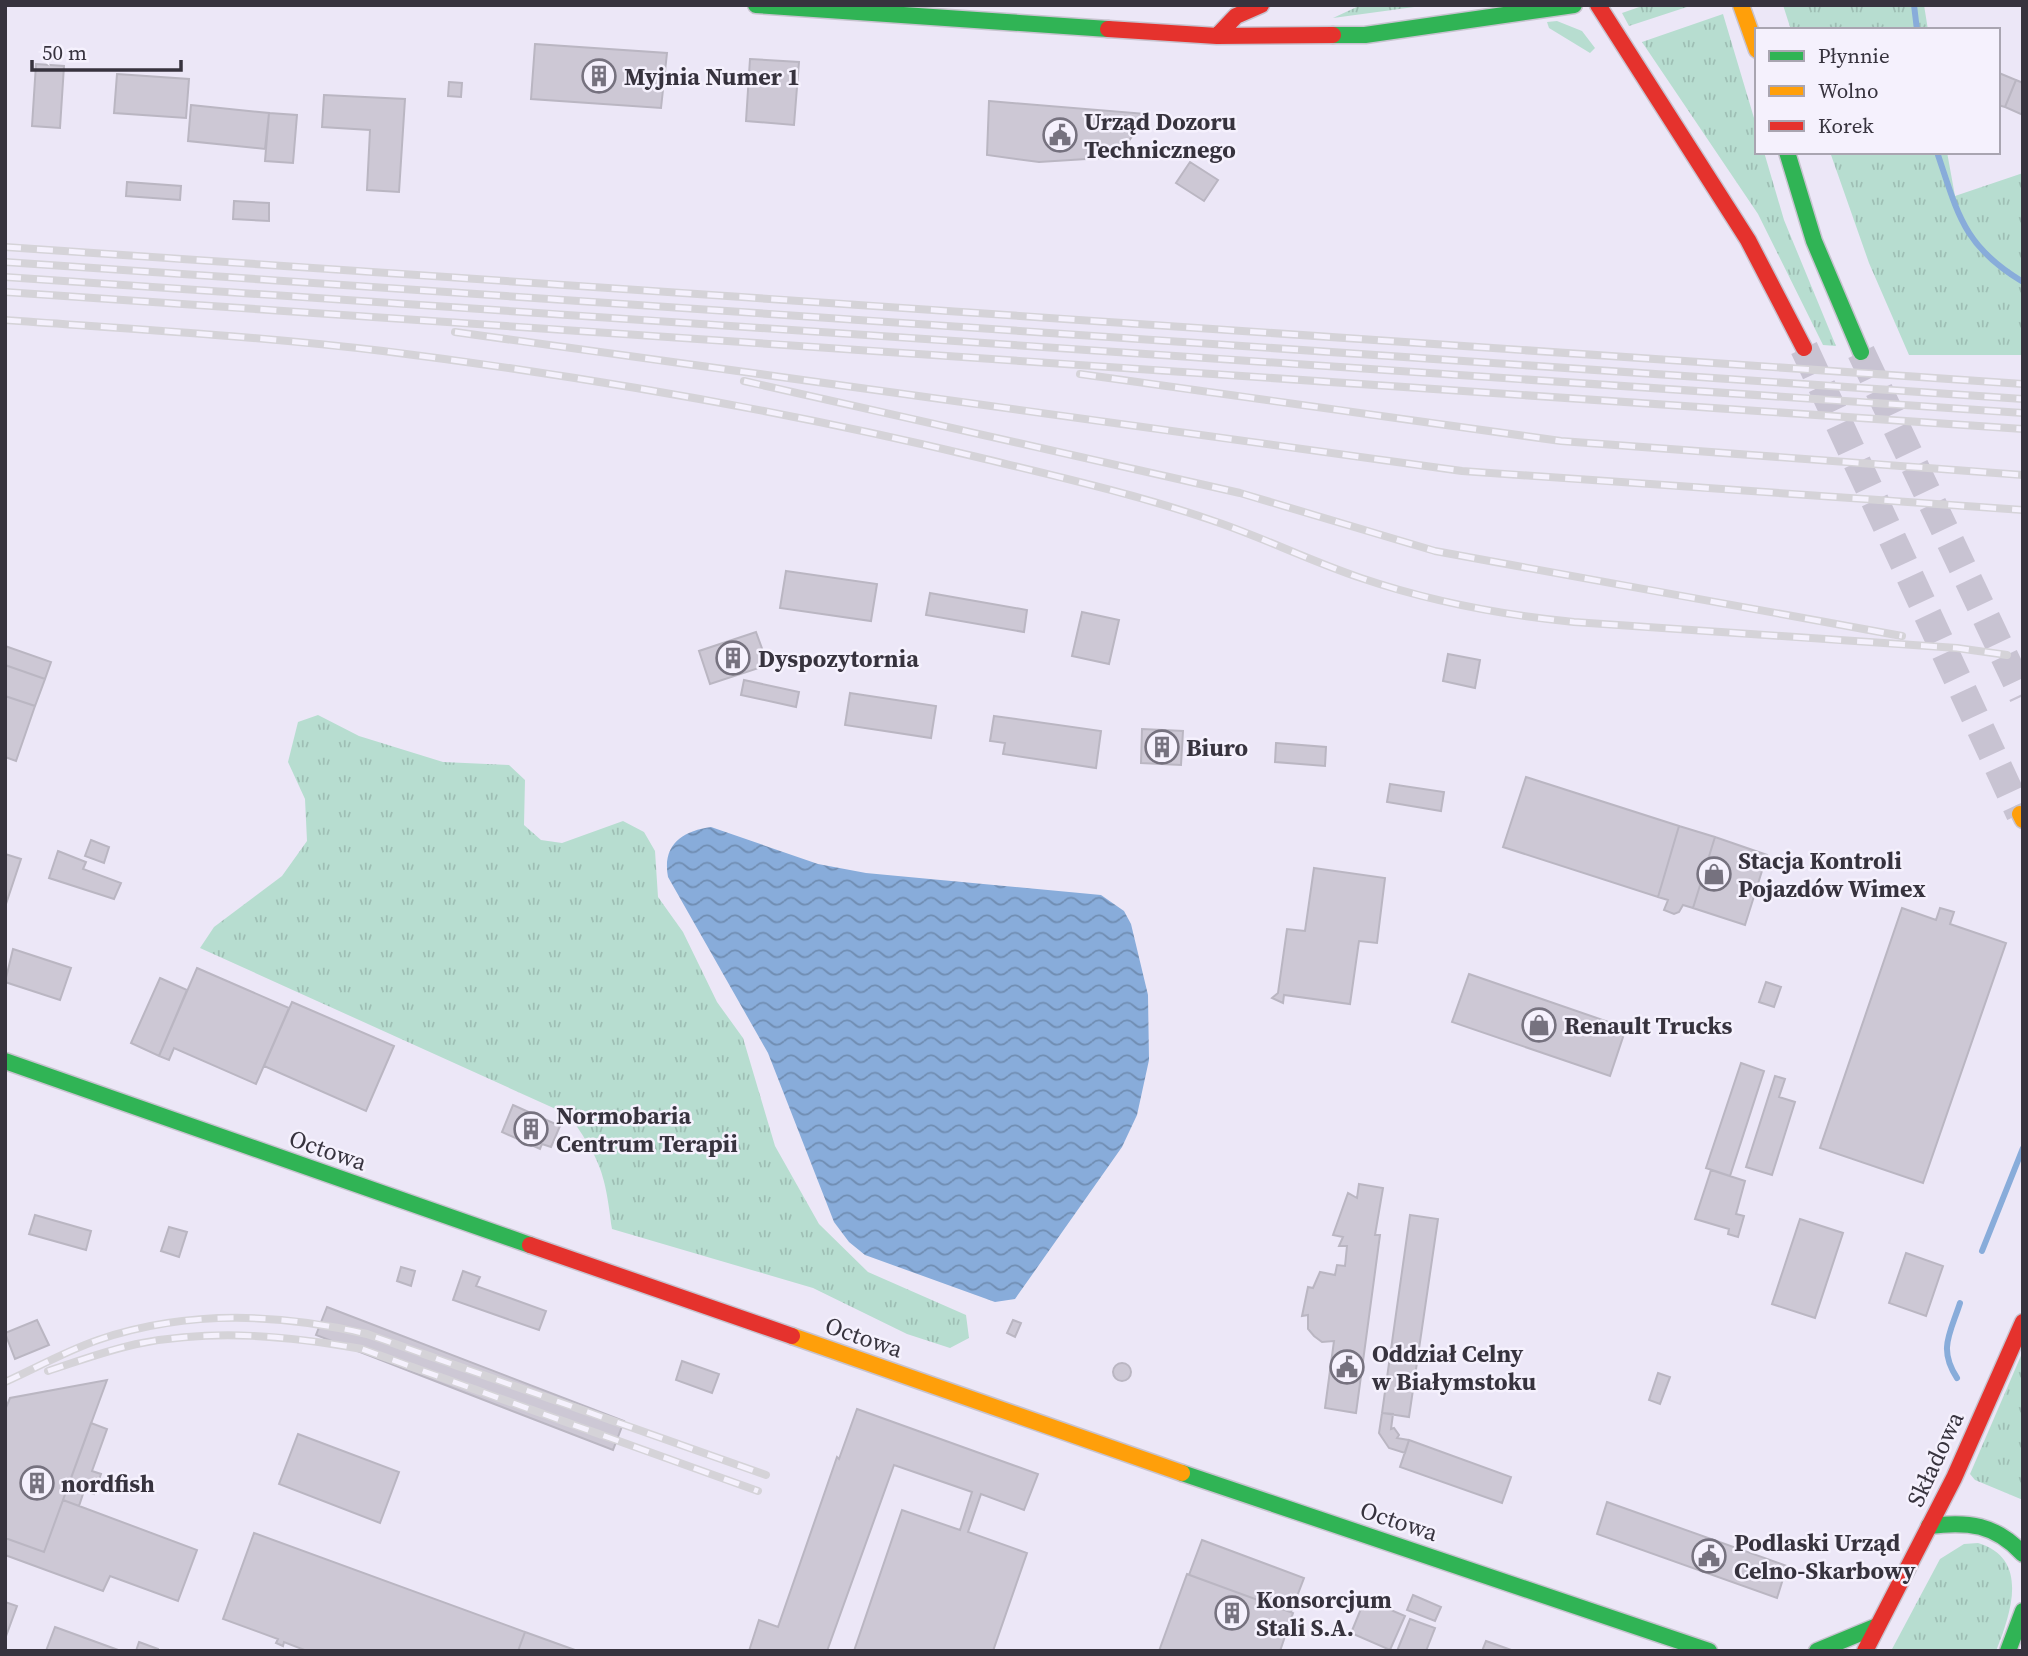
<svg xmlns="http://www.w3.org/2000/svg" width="2028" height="1656" font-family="'Source Serif 4',serif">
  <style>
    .grass { fill: url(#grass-tufts) }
    .water { fill: url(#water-waves) }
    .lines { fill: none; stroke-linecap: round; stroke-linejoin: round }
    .stream { stroke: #88acda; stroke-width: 6 }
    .building { fill: #cdc8d5; stroke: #bab6c2; stroke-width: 2 }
    .secondary-tunnel { stroke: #c8c3d2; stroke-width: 28; stroke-dasharray: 28 14; stroke-linecap: butt }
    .fast-casing { stroke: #c7c3cf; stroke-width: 19 }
    .slow-casing { stroke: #c7c3cf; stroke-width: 19 }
    .jam-casing { stroke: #c7c3cf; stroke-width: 19 }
    .fast { stroke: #30b455; stroke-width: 16 }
    .slow { stroke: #ff9f0a; stroke-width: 16 }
    .jam { stroke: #e5322d; stroke-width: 16 }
    .rail-casing { stroke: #d5d3d8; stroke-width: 8 }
    .rail { stroke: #f5f1fd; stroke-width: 5; stroke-dasharray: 16; stroke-linecap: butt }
    .labels { text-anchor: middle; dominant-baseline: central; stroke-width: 5; stroke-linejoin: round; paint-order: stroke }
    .poi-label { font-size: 24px; font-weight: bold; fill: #37333e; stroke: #f5f1fd; text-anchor: start }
    .street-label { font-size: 24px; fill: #37333e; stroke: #f5f1fd }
  </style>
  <defs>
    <pattern id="grass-tufts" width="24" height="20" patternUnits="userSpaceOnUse" patternTransform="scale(1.75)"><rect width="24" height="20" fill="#b7ddd0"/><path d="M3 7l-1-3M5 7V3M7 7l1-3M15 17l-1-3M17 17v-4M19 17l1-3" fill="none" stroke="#9ebeb4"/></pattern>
    <pattern id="water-waves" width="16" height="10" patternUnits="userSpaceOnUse" patternTransform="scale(1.75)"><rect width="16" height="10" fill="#88acda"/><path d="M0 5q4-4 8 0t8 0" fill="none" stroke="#708db2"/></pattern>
  </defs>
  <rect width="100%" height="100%" fill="#ece7f7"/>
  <path class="grass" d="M 1361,5 L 1429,5 L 1333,18 Z
    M 1645,5 L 1693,5 L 1629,26 L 1622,13 Z
    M 1783,5 L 1924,5 L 1928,30 L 1791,30 Z
    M 1723,14 L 1757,128 L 1757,152 L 1764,152 L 1784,220 L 1836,346 L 1823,345 L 1758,214 L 1642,42 Z
    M 1557,21 L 1582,31 L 1595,48 L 1590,53 L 1549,28 L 1547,22 Z
    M 1830,152 L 1947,152 L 1955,196 L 2023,173 L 2023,355 L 1909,355 L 1869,263 Z
    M 318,715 L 359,736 L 443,762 L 509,765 L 525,780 L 524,825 L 541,840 L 562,843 L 623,821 L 644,832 L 655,851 L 658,897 L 683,932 L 717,1002 L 743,1038 L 775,1146 L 819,1224 L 868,1272 L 966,1315 L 969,1338 L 950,1348 L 907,1334 L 813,1288 L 612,1229 C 605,1172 601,1161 569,1115 L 200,948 L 214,927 L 282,876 L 307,841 L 305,799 L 288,762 L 298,722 Z
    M 2023,1351 L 2023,1500 L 1975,1480 L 1970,1474 Z
    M 1978,1543 C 2028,1558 2013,1609 1996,1651 L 1891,1651 L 1940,1559 L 1964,1544 Z"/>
  <path class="water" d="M 711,827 L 818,864 L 866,873 L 1101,895 L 1124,911 L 1131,924 L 1148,995 L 1149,1060 L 1137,1115 L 1122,1147 L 1015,1299 L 995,1302 L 865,1255 L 849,1242 L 834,1222 L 768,1053 L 668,877 C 662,845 682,831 711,827 Z"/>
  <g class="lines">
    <path class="stream" d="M 1914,5 L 1917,30
      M 1937,152 C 1958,214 1963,246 2023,282
      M 1982,1251 L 2023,1148
      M 1957,1378 C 1938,1349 1950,1334 1960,1303"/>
  </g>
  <path class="building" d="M 535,44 L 667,53 L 661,108 L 531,99 Z
    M 750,59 L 799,62 L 794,125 L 746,121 Z
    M 36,64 L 64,66 L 60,128 L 32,126 Z
    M 1999,73 L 2016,80 L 2005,107 L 1998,105 Z
    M 117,74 L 189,79 L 186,118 L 114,113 Z
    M 2016,80 L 2023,83 L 2023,115 L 2005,107 Z
    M 449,82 L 462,83 L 461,97 L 448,96 Z
    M 324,95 L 405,99 L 399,192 L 367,190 L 370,130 L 322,127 Z
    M 989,101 L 1147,114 L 1118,157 L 1039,162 L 987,155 Z
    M 191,105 L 269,113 L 265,149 L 188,141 Z
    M 269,113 L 297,115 L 293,163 L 265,161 Z
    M 1190,162 L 1218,180 L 1204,201 L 1176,183 Z
    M 127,182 L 181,186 L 180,200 L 126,196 Z
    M 234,201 L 269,203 L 269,221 L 233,219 Z
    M 786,571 L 877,584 L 871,621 L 780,608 Z
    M 930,593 L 1027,610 L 1024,632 L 926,615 Z
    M 1082,612 L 1119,620 L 1109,664 L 1072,656 Z
    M 756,632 L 768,665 L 710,684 L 699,651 Z
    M 5,646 L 51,662 L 45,679 L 5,665 Z
    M 1448,654 L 1480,660 L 1475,688 L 1443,681 Z
    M 5,665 L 45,679 L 35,706 L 5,696 Z
    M 744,680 L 799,692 L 796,707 L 741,695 Z
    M 850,693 L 936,706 L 931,738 L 845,725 Z
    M 5,696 L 35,706 L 16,761 L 5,757 Z
    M 994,716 L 1101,731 L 1096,768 L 1003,754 L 1005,743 L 990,741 Z
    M 1142,729 L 1183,731 L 1181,765 L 1141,763 Z
    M 1276,743 L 1326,747 L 1325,766 L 1275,762 Z
    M 1526,777 L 1679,826 L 1658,897 L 1503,847 Z
    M 1390,784 L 1444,792 L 1441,811 L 1387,802 Z
    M 1679,826 L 1715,837 L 1693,908 L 1683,905 L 1679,912 L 1674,914 L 1664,910 L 1668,900 L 1658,897 Z
    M 1715,837 L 1767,855 L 1745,925 L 1693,908 Z
    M 91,840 L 109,847 L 104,863 L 85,856 Z
    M 58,851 L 86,862 L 83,869 L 121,883 L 114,899 L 49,878 Z
    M 5,854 L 21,859 L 5,907 Z
    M 1314,868 L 1385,878 L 1377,943 L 1359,941 L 1350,1004 L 1284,995 L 1283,1003 L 1272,998 L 1278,993 L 1287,929 L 1305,931 Z
    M 1902,908 L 1936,920 L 1940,908 L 1954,912 L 1950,924 L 2006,943 L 1923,1183 L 1820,1148 Z
    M 13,949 L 71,968 L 60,1000 L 5,982 Z
    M 197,968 L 289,1008 L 256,1084 L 174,1048 L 169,1060 L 159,1056 Z
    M 1469,974 L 1626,1028 L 1610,1076 L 1452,1022 Z
    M 160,978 L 187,990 L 159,1056 L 131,1043 Z
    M 1766,982 L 1781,987 L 1774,1007 L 1759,1002 Z
    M 292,1002 L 394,1046 L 366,1111 L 264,1066 Z
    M 1741,1063 L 1764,1071 L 1730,1176 L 1706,1168 Z
    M 1775,1076 L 1785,1079 L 1779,1097 L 1795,1102 L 1772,1175 L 1746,1167 Z
    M 513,1105 L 560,1126 L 551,1147 L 542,1144 L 540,1149 L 502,1132 Z
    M 1711,1170 L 1745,1181 L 1736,1214 L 1744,1216 L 1738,1237 L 1728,1234 L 1729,1229 L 1695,1219 Z
    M 1359,1184 L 1383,1188 L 1375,1235 L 1380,1235 L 1356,1413 L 1325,1408 L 1334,1341 L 1322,1342 L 1314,1336 L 1308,1329 L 1308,1315 L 1302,1316 L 1308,1287 L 1313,1288 L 1320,1272 L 1335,1275 L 1337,1265 L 1345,1266 L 1347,1246 L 1339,1246 L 1343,1237 L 1333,1235 L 1348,1193 L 1357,1198 Z
    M 35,1215 L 91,1231 L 86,1250 L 29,1234 Z
    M 1410,1215 L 1438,1219 L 1409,1417 L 1382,1413 Z
    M 1800,1219 L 1843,1233 L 1815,1318 L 1772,1304 Z
    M 169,1227 L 187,1232 L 179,1257 L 161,1251 Z
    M 1906,1253 L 1943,1266 L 1926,1316 L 1889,1303 Z
    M 401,1267 L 415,1271 L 411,1286 L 397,1281 Z
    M 463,1271 L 480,1277 L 476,1286 L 546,1311 L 539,1330 L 453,1300 Z
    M 327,1307 L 624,1421 L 613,1450 L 316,1335 Z
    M 37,1320 L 49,1345 L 15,1359 L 5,1333 Z
    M 1013,1320 L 1021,1323 L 1015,1337 L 1007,1333 Z
    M 682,1361 L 719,1374 L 712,1393 L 676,1380 Z
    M1113 1372a9 9 0 1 1 18 0a9 9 0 1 1-18 0Z
    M 1658,1373 L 1670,1377 L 1660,1404 L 1649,1400 Z
    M 107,1380 L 44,1552 L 5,1538 L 5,1410 L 10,1398 Z
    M 857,1409 L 1038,1474 L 1024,1510 L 981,1494 L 968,1532 L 1027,1553 L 993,1651 L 854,1651 L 902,1510 L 960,1530 L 972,1492 L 894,1465 L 827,1651 L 749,1651 L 759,1620 L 778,1627 L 837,1457 L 839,1459 Z
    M 1382,1413 L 1393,1414 L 1391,1429 L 1394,1428 L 1399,1435 L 1397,1438 L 1409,1440 L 1405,1453 L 1389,1448 L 1379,1433 Z
    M 91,1423 L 107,1429 L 92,1471 L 101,1474 L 94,1494 L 84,1491 L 79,1506 L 63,1500 Z
    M 298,1434 L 399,1472 L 380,1523 L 279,1484 Z
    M 1409,1440 L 1511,1477 L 1502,1503 L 1400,1467 Z
    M 63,1500 L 197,1550 L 178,1601 L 110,1576 L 103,1591 L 5,1555 L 5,1538 L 44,1552 Z
    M 1607,1502 L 1787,1566 L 1777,1598 L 1597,1534 Z
    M 254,1533 L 525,1632 L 518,1651 L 307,1651 L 284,1642 L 283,1646 L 276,1643 L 278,1639 L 223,1619 Z
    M 1202,1540 L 1304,1578 L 1291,1612 L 1189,1575 Z
    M 1187,1574 L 1293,1613 L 1280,1651 L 1159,1651 Z
    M 1413,1595 L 1441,1607 L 1435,1621 L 1407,1610 Z
    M 1365,1599 L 1405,1616 L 1390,1650 L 1351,1633 Z
    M 5,1602 L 17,1606 L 5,1639 Z
    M 1410,1619 L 1435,1628 L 1426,1651 L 1397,1651 Z
    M 55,1627 L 121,1651 L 46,1651 Z
    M 525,1632 L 575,1650 L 575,1651 L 518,1651 Z
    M 1486,1641 L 1514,1651 L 1482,1651 Z
    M 139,1642 L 158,1649 L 158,1651 L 136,1651 Z"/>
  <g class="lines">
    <path class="secondary-tunnel" d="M 1804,348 L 2020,814
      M 1861,352 L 2023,696"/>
    <defs>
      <path id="fast" d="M 756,5 L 1108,29
        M 1333,35 L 1365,35 L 1574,5
        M 1787,152 L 1814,241 L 1861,352
        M 5,1061 L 530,1245
        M 1182,1473 L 1709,1651
        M 1929,1526 C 1968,1521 1995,1524 2023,1554
        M 1817,1651 L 1875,1627
        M 2008,1651 L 2023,1611"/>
      <path id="slow" d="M 1741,5 L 1757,50
        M 2020,814 L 2023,820
        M 792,1336 L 1182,1473"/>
      <path id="jam" d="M 1598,5 L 1748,240 L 1804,348
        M 1108,29 L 1217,36 L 1333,35
        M 1217,36 L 1236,16 L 1261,5
        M 530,1245 L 792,1336
        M 1865,1651 L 1954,1478 L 2023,1322"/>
    </defs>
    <use href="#fast" class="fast-casing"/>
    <use href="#slow" class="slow-casing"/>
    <use href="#jam" class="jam-casing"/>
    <use href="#fast" class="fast"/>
    <use href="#slow" class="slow"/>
    <use href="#jam" class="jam"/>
    <defs>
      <path id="rail" d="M 5,247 L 2023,384
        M 5,262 L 2023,399
        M 5,277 L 2023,413
        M 5,292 L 2023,429
        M 5,320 C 131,329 257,336 383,351 C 583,376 781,410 977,457 C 1055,476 1135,494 1211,520 C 1262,537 1310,561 1361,578 C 1429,601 1502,615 1574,622 L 1957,648 L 2007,655
        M 455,332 L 1462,471 L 2023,510
        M 1080,374 L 1561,441 L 2023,475
        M 744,381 L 1240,493 L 1435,551 L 1902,636
        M 48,1371 C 79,1361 110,1349 142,1343 C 216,1329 289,1336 362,1349 L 758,1491
        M 5,1382 C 36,1368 66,1351 98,1340 C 186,1310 278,1313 367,1334 L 766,1475"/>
    </defs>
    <use href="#rail" class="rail-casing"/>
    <use href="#rail" class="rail"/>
  </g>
  <defs>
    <symbol id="building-ring" viewBox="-11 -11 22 22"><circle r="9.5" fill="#f5f1fd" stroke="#76727f" stroke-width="1.5"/><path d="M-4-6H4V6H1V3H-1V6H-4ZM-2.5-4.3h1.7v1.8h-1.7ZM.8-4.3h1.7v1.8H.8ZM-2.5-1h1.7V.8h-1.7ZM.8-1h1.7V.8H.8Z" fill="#76727f"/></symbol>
    <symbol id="civic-ring" viewBox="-11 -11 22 22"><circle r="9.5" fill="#f5f1fd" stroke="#76727f" stroke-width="1.5"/><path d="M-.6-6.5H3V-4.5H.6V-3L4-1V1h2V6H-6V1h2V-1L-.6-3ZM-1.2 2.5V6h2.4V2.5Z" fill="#76727f"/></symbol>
    <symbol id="shop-ring" viewBox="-11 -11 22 22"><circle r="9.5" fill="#f5f1fd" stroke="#76727f" stroke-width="1.5"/><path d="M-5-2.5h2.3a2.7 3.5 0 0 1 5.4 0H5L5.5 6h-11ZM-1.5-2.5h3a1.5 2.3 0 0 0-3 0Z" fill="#76727f"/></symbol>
  </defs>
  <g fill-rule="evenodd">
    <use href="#building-ring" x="580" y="57" width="38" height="38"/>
    <use href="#civic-ring" x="1041" y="116" width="38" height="38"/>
    <use href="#building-ring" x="714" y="639" width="38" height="38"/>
    <use href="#building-ring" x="1143" y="728" width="38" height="38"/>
    <use href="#shop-ring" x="1695" y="855" width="38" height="38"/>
    <use href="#shop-ring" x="1520" y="1006" width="38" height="38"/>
    <use href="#building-ring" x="512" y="1110" width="38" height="38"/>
    <use href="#civic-ring" x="1328" y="1348" width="38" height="38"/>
    <use href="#building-ring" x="18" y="1464" width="38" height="38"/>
    <use href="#civic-ring" x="1690" y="1537" width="38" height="38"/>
    <use href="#building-ring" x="1213" y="1594" width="38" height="38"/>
  </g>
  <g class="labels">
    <g class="poi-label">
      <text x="624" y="76">Myjnia Numer 1</text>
      <text x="1084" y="121">Urząd Dozoru<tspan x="1084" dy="28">Technicznego</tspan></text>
      <text x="758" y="658">Dyspozytornia</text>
      <text x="1186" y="747">Biuro</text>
      <text x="1738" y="860">Stacja Kontroli<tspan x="1738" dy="28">Pojazdów Wimex</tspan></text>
      <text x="1564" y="1025">Renault Trucks</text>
      <text x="556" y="1115">Normobaria<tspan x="556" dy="28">Centrum Terapii</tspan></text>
      <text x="1372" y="1353">Oddział Celny<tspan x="1372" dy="28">w Białymstoku</tspan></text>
      <text x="61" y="1483">nordfish</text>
      <text x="1734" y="1542">Podlaski Urząd<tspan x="1734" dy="28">Celno-Skarbowy</tspan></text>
      <text x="1256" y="1599">Konsorcjum<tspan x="1256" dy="28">Stali S.A.</tspan></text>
    </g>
    <g class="street-label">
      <text transform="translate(328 1150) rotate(19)">Octowa</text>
      <text transform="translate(864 1337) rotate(19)">Octowa</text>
      <text transform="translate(1935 1459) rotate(-65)">Składowa</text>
      <text transform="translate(1399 1521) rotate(18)">Octowa</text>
    </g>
  </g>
  <rect width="2028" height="1656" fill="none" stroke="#37333e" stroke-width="14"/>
  <rect x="1755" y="28" width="245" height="126" fill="#f5f1fd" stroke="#a9a5b1" stroke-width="2"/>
  <rect x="1769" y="51" width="35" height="10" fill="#30b455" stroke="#a9a5b1" stroke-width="2"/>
  <text x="1818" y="63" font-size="21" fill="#37333e">Płynnie</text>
  <rect x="1769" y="86" width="35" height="10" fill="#ff9f0a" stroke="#a9a5b1" stroke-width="2"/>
  <text x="1818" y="98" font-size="21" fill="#37333e">Wolno</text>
  <rect x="1769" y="121" width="35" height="10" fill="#e5322d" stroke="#a9a5b1" stroke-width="2"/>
  <text x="1818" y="133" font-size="21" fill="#37333e">Korek</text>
  <path d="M32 60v10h149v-10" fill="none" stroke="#37333e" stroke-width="3.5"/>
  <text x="42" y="60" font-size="21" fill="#37333e" stroke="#f5f1fd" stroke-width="5" paint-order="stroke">50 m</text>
</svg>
